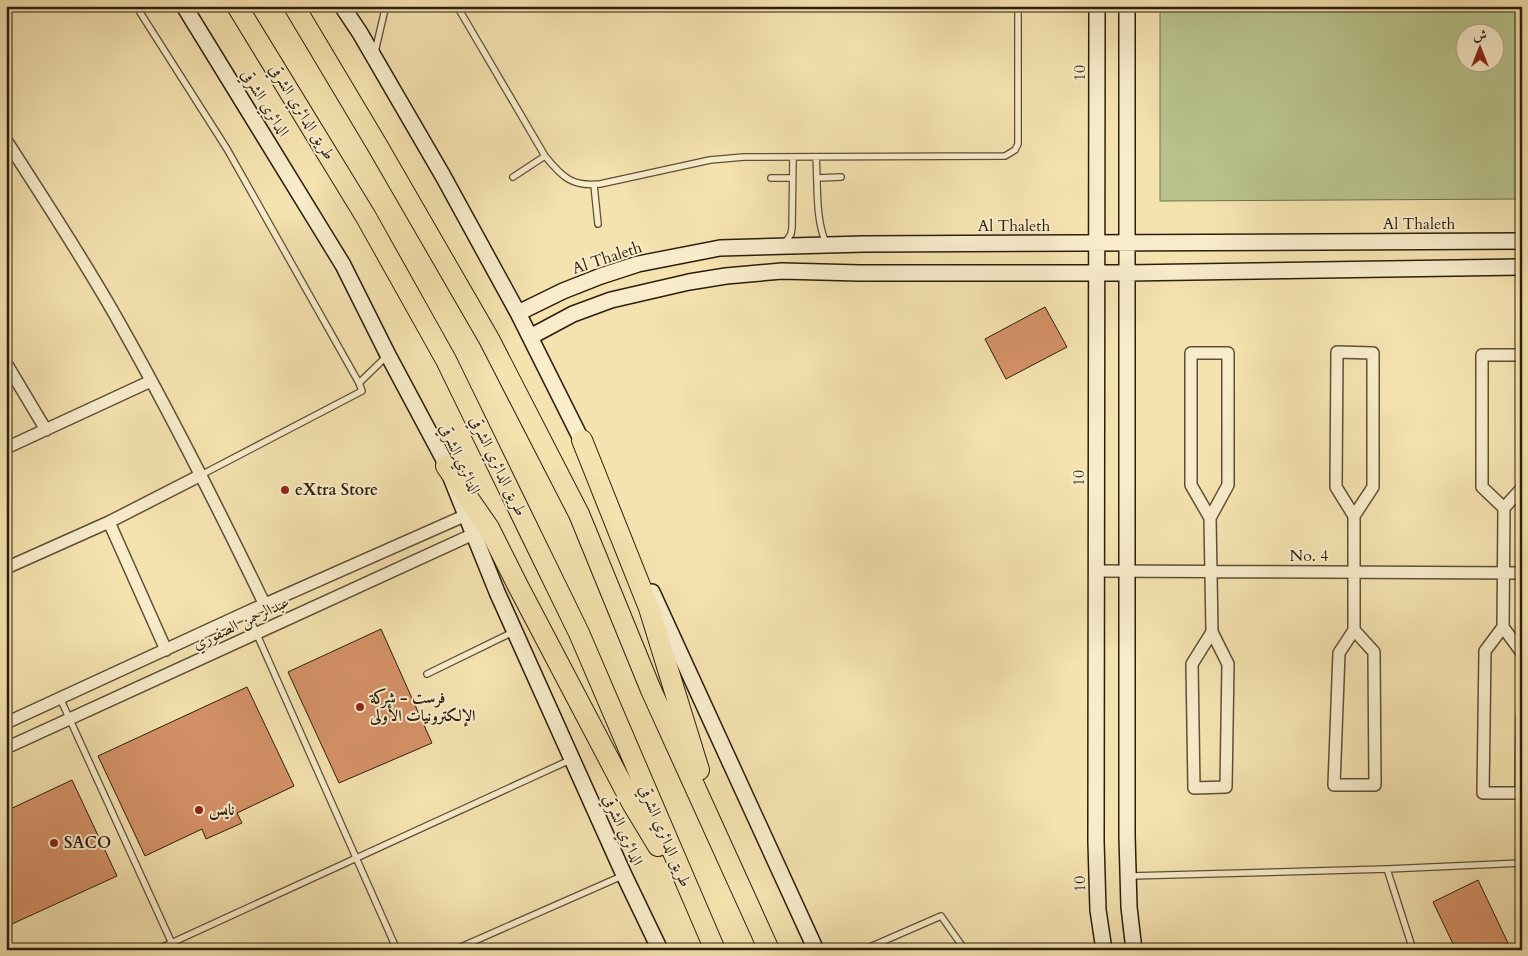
<svg xmlns="http://www.w3.org/2000/svg" width="1528" height="956" font-family="Cardo,Amiri,serif">
  <style>
    .green { fill: #b9c48c; stroke: #72714c; fill-rule: evenodd }
    .building { fill: #d59268; stroke: #2c1e0d }
    .lines { fill: none; stroke-linecap: round; stroke-linejoin: round }
    .lane-casing { stroke: #5e4f36; stroke-width: 8 }
    .street-casing { stroke: #5e4f36; stroke-width: 14 }
    .secondary-casing { stroke: #2c1e0d; stroke-width: 18 }
    .highway-casing { stroke: #2c1e0d; stroke-width: 22 }
    .lane { stroke: #f8eccb; stroke-width: 5.5 }
    .street { stroke: #f8eccb; stroke-width: 11 }
    .secondary { stroke: #f8eccb; stroke-width: 15 }
    .highway { stroke: #f4e2af; stroke-width: 20 }
    .poi-dot { fill: #8f2418; stroke: #f8eccb; stroke-width: 2 }
    .labels { text-anchor: middle; dominant-baseline: central; stroke-width: 4; stroke-linejoin: round; paint-order: stroke }
    .street-label { font-size: 16px; fill: #2c1e0d; stroke: #f8eccb }
    .poi-label { font-size: 16px; font-weight: bold; fill: #2c1e0d; stroke: #f8eccb; text-anchor: start }
  </style>
  <rect width="100%" height="100%" fill="#f4e2af"/>
  <filter id="stains"><feTurbulence type="fractalNoise" baseFrequency=".004" numOctaves="4"/><feColorMatrix values="0 0 0 0 .2 0 0 0 0 .09 0 0 0 0 .02 0 0 0 .5 -.17"/></filter>
  <radialGradient id="worn" r=".72"><stop offset=".6" stop-color="#630" stop-opacity="0"/><stop offset="1" stop-color="#630" stop-opacity=".3"/></radialGradient>
  <path class="green" d="M 1160,6 L 1522,6 L 1522,199 L 1160,201 ZM 1466,32 L 1496,32 L 1496,62 L 1466,62 Z"/>
  <path class="building" d="M 1045,307 L 1067,347 L 1006,379 L 985,339 Z
    M 381,629 L 432,743 L 339,783 L 288,672 Z
    M 247,687 L 294,786 L 237,813 L 242,823 L 206,839 L 202,829 L 145,856 L 98,756 Z
    M 72,780 L 117,876 L 12,924 L 6,911 L 6,811 Z
    M 1478,880 L 1508,943 L 1493,950 L 1456,950 L 1433,902 Z"/>
  <g class="lines">
    <defs>
      <path id="lane" d="M 136,6 L 227,149 L 359,383 L 362,391 L 201,475
        M 457,6 L 545,156 C 562,177 572,187 600,184 L 710,160 L 744,157 L 1005,156 L 1015,150 L 1018,144 L 1018,6
        M 375,52 L 385,9 L 383,6
        M 816,157 C 818,183 815,219 826,243
        M 513,177 L 545,156
        M 771,178 L 792,178
        M 818,178 L 841,177
        M 594,185 L 598,224
        M 784,244 L 791,234 L 792,228 L 793,157
        M 359,383 L 388,355
        M 247,612 L 397,950
        M 427,674 L 515,631
        M 60,698 L 175,950
        M 1387,869 L 1413,950
        M 1130,876 L 1387,869 L 1522,863
        M 156,950 L 570,760
        M 402,950 C 406,947 415,947 419,950
        M 454,950 L 622,876
        M 863,950 L 941,916 L 965,950
        M 1513,950 L 1522,943"/>
      <path id="street" d="M 6,140 C 45,201 85,261 120,324 C 172,416 219,510 265,605
        M 6,363 L 46,430
        M 6,448 L 151,381
        M 1522,488 L 1504,508 L 1503,627 L 1485,651 L 1483,793 L 1521,793 L 1522,716
        M 1504,508 L 1482,487 L 1482,355 L 1522,355
        M 1354,516 L 1373,487 L 1373,353 L 1337,352 L 1336,487 L 1354,516 L 1354,630 L 1374,652 L 1375,785 L 1334,785 L 1339,653 L 1354,630
        M 1210,518 L 1228,485 L 1228,353 L 1191,353 L 1191,485 L 1210,518 L 1212,632 L 1228,664 L 1226,787 L 1194,788 L 1192,664 L 1212,632
        M 109,522 L 166,650
        M 6,568 L 109,522 L 201,475
        M 1096,571 L 1522,573
        M 1503,627 L 1522,653
        M 6,723 L 247,612 L 473,512
        M 6,748 L 480,531"/>
      <path id="secondary" d="M 184,6 L 343,265 L 388,355 L 443,458 L 497,592 L 624,875 L 660,950
        M 342,6 L 360,33 L 443,176 L 518,313 L 586,449
        M 1097,6 L 1096,842 L 1098,910 L 1104,950
        M 1127,6 L 1127,836 L 1129,907 L 1134,950
        M 518,313 L 563,291 L 601,276 L 638,264 L 720,248 L 864,244 L 1522,241
        M 530,337 L 573,314 L 611,300 L 689,282 L 726,276 L 782,271 L 860,273 L 1127,273 L 1522,267
        M 652,592 L 816,950"/>
      <path id="highway" d="M 237,6 L 366,217 L 446,360 L 579,633 L 715,950
        M 294,6 L 377,145 L 489,339 L 579,514 L 651,690 L 769,950
        M 582,440 L 649,608 L 699,770
        M 446,466 L 489,528 L 518,586 L 632,803 L 658,846"/>
    </defs>
    <use href="#lane" class="lane-casing"/>
    <use href="#street" class="street-casing"/>
    <use href="#secondary" class="secondary-casing"/>
    <use href="#highway" class="highway-casing"/>
    <use href="#lane" class="lane"/>
    <use href="#street" class="street"/>
    <use href="#secondary" class="secondary"/>
    <use href="#highway" class="highway"/>
  </g>
  <g class="poi-dot">
    <circle cx="285" cy="490" r="5"/>
    <circle cx="360" cy="707" r="5"/>
    <circle cx="199" cy="810" r="5"/>
    <circle cx="54" cy="843" r="5"/>
  </g>
  <g class="labels">
    <g class="street-label">
      <text transform="translate(1080 73) rotate(-90)">10</text>
      <text transform="translate(265 103) rotate(58)">الدائري الشرقي</text>
      <text transform="translate(302 112) rotate(58)">طريق الدائري الشرقي</text>
      <text x="1419" y="224">Al Thaleth</text>
      <text x="1014" y="226">Al Thaleth</text>
      <text transform="translate(607 258) rotate(-18)">Al Thaleth</text>
      <text transform="translate(460 459) rotate(65)">الدائري الشرقي</text>
      <text transform="translate(498 466) rotate(64)">طريق الدائري الشرقي</text>
      <text transform="translate(1079 478) rotate(-90)">10</text>
      <text x="1309" y="556">No. 4</text>
      <text transform="translate(241 623) rotate(-25)">عبدالرحمن الصفوري</text>
      <text transform="translate(623 830) rotate(66)">الدائري الشرقي</text>
      <text transform="translate(665 836) rotate(67)">طريق الدائري الشرقي</text>
      <text transform="translate(1080 884) rotate(-92)">10</text>
    </g>
    <g class="poi-label">
      <text x="295" y="490">eXtra Store</text>
      <text x="370" y="698">فرست - شركة<tspan x="370" dy="18">الإلكترونيات الأولى</tspan></text>
      <text x="209" y="810">نايس</text>
      <text x="64" y="843">SACO</text>
    </g>
  </g>
  <rect width="1528" height="956" fill="none" stroke="#f4e2af" stroke-width="25"/>
  <rect x="8" y="8" width="1513" height="941" fill="none" stroke="#2c1e0d" stroke-width="2.5"/>
  <rect x="12" y="12" width="1503" height="931" fill="none" stroke="#2c1e0d"/>
  <g transform="translate(1480 48)"><circle r="24" fill="#f8eccb" stroke="#a69a7f"/>
  <path d="M0-4L9 19L0 12L-9 19Z" fill="#8f2418"/>
  <text y="-8" font-size="14" font-weight="bold" text-anchor="middle" fill="#2c1e0d">ش</text>
  </g>
  <rect width="100%" height="100%" filter="url(#stains)"/>
  <rect width="100%" height="100%" fill="url(#worn)"/>
</svg>
